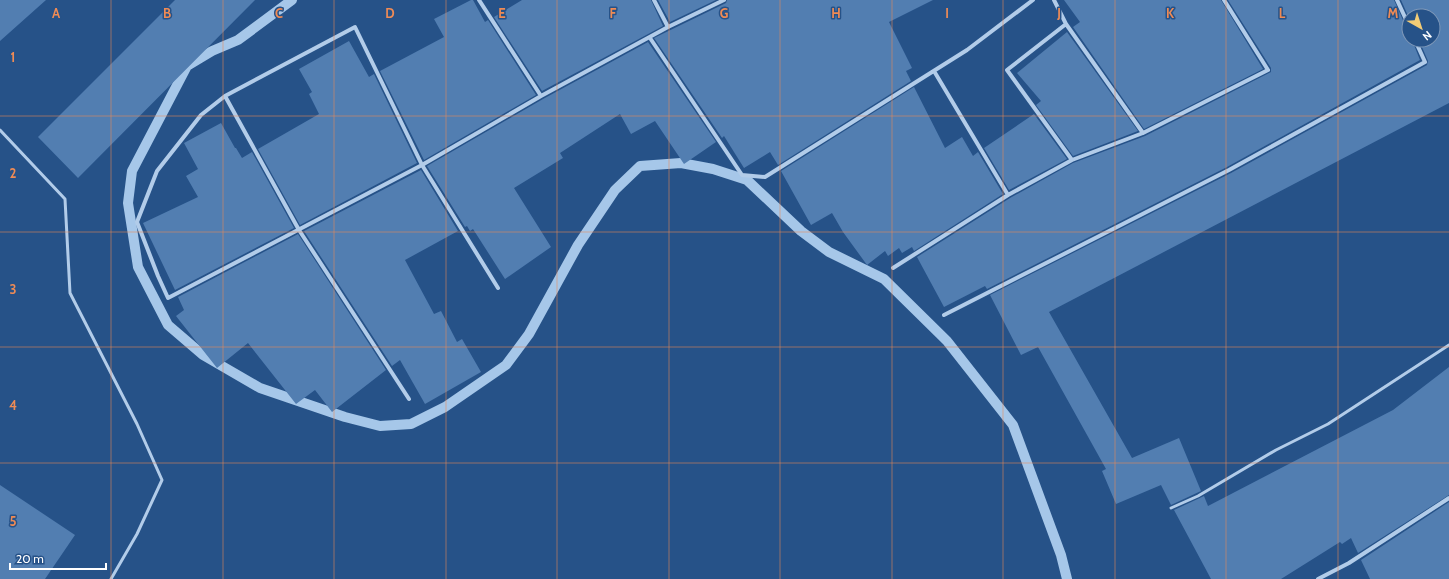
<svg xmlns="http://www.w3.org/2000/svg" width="1449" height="579" font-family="Cabin,sans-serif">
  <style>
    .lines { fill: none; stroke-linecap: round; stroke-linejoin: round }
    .stream { stroke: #a6c7e9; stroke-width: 10 }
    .building { fill: #527eb1 }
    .lane { stroke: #b2cce9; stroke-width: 3 }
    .street { stroke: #b2cce9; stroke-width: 4 }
    .grid { fill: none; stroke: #ef8b55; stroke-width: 1; stroke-opacity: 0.55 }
    .grid-label { font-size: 13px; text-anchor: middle; font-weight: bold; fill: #ef8b55; stroke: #265288; stroke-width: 3; stroke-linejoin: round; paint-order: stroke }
  </style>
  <rect width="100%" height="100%" fill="#265288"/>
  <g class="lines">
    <path class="stream" d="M 292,0 L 238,40 L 212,51 L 187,66 L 132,171 L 128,203 L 138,267 L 168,325 L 203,355 L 260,388 L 345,417 L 380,426 L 411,424 L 445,407 L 506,365 L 529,334 L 578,245 L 615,190 L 640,166 L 681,163 L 713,169 L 747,180 L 801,231 L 829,252 L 884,279 L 947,341 L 1013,425 L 1061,555 L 1067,579"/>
  </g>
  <path class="building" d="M 0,0 L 46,0 L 0,41 Z
    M 175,0 L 255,0 L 78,178 L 38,137 Z
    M 471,0 L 473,0 L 485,22 L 488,20 L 536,95 L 424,160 L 380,71 L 444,37 L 434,19 Z
    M 522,0 L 651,0 L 663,26 L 542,91 L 494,17 Z
    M 658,0 L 716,0 L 670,22 Z
    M 727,0 L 933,0 L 889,22 L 912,68 L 906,71 L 911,81 L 778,165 L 770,152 L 744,168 L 724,136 L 722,138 L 654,38 L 726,3 Z
    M 1064,0 L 1221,0 L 1263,69 L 1144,129 L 1073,27 L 1080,22 Z
    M 1228,0 L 1394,0 L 1406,27 L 1409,29 L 1409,40 L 1412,40 L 1420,60 L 1227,167 L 987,289 L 985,286 L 944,307 L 917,257 L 1010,198 L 1073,163 L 1145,136 L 1271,72 L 1271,68 Z
    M 1401,0 L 1449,0 L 1449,103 L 1049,312 L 1132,458 L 1179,438 L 1201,491 L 1171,505 L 1161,485 L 1116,504 L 1102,471 L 1106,469 L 1038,347 L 1021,355 L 990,295 L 1231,173 L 1427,65 L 1428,61 L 1419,40 L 1433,40 L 1433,16 L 1409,16 L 1409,18 Z
    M 1067,32 L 1138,131 L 1073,156 L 1036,105 L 1041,101 L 1017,73 Z
    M 349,41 L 369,77 L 374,74 L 417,163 L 300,225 L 258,149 L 319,114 L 309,94 L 312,92 L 299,69 Z
    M 648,42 L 716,142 L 684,164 L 655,121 L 631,134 L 620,114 L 560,153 L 563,158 L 514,188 L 551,247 L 505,279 L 473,229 L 470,231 L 467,226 L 465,227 L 427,166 L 543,99 Z
    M 914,87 L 945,148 L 962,137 L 973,156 L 978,152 L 1003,194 L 914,251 L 912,247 L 902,253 L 899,248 L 888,256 L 885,251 L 867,265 L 843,232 L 832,213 L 811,225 L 781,171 Z
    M 1034,114 L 1067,159 L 1009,190 L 984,148 Z
    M 221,123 L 235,148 L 236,148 L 242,158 L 252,152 L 294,228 L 175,290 L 143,223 L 198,197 L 186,176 L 198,169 L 184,143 Z
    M 421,170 L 458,231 L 405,260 L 434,314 L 441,311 L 457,342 L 462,339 L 481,372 L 425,404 L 400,360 L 392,366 L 304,231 Z
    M 298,234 L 386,370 L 332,412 L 315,390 L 296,404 L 248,343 L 217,368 L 176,316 L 184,310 L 178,297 Z
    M 1449,367 L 1449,495 L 1358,553 L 1351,538 L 1342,544 L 1340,542 L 1281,579 L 1211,579 L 1174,510 L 1204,496 L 1208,506 L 1393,410 Z
    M 0,485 L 75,535 L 45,579 L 0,579 Z
    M 1449,502 L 1449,579 L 1370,579 L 1361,560 Z"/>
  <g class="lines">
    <path class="lane" d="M 0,130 L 65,199 L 70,293 L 137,424 L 162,480 L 137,534 L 111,579
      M 1171,508 L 1198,496 L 1276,450 L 1328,424 L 1449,345"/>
    <path class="street" d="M 479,0 L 541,96 L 668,27
      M 654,0 L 668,27 L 724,0
      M 1054,0 L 1066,24 L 1143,133
      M 1397,0 L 1409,26
      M 1066,24 L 1007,70 L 1072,160
      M 650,38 L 742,175 L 765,177 L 967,50 L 1033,0
      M 934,71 L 1008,195
      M 225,96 L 299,230 L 409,399
      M 893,268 L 1008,195 L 1072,160 L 1143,133 L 1268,70 L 1224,0
      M 498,288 L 422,165 L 355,27 L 225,96 L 201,115 L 157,171 L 137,222 L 158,276 L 168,298 L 422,165 L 541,96
      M 944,315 L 1229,170 L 1425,62 L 1415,40
      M 1318,579 L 1349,563 L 1449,498"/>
  </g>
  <path class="grid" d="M 111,0 L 111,579M 223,0 L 223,579M 334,0 L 334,579M 446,0 L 446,579M 557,0 L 557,579M 669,0 L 669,579M 780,0 L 780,579M 892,0 L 892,579M 1003,0 L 1003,579M 1115,0 L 1115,579M 1226,0 L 1226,579M 1338,0 L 1338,579M 0,116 L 1449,116M 0,232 L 1449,232M 0,347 L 1449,347M 0,463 L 1449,463"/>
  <g class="grid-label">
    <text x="56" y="18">A</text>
    <text x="167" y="18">B</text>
    <text x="279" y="18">C</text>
    <text x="390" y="18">D</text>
    <text x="502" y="18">E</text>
    <text x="613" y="18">F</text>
    <text x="724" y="18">G</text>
    <text x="836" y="18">H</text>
    <text x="947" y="18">I</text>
    <text x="1059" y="18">J</text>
    <text x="1170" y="18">K</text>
    <text x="1282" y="18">L</text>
    <text x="1393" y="18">M</text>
    <text x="13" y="62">1</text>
    <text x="13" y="178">2</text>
    <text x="13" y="294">3</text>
    <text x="13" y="410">4</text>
    <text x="13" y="526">5</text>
  </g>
  <g transform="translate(1421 28) rotate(141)"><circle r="19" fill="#265288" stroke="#7d97b8"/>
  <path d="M0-3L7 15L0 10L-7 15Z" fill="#f2cc76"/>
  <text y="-6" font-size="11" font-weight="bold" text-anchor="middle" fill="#ffffff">N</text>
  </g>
  <path d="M10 563v6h96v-6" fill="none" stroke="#ffffff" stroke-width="2"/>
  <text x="16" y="563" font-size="12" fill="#ffffff" stroke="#265288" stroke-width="3" paint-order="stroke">20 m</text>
</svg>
